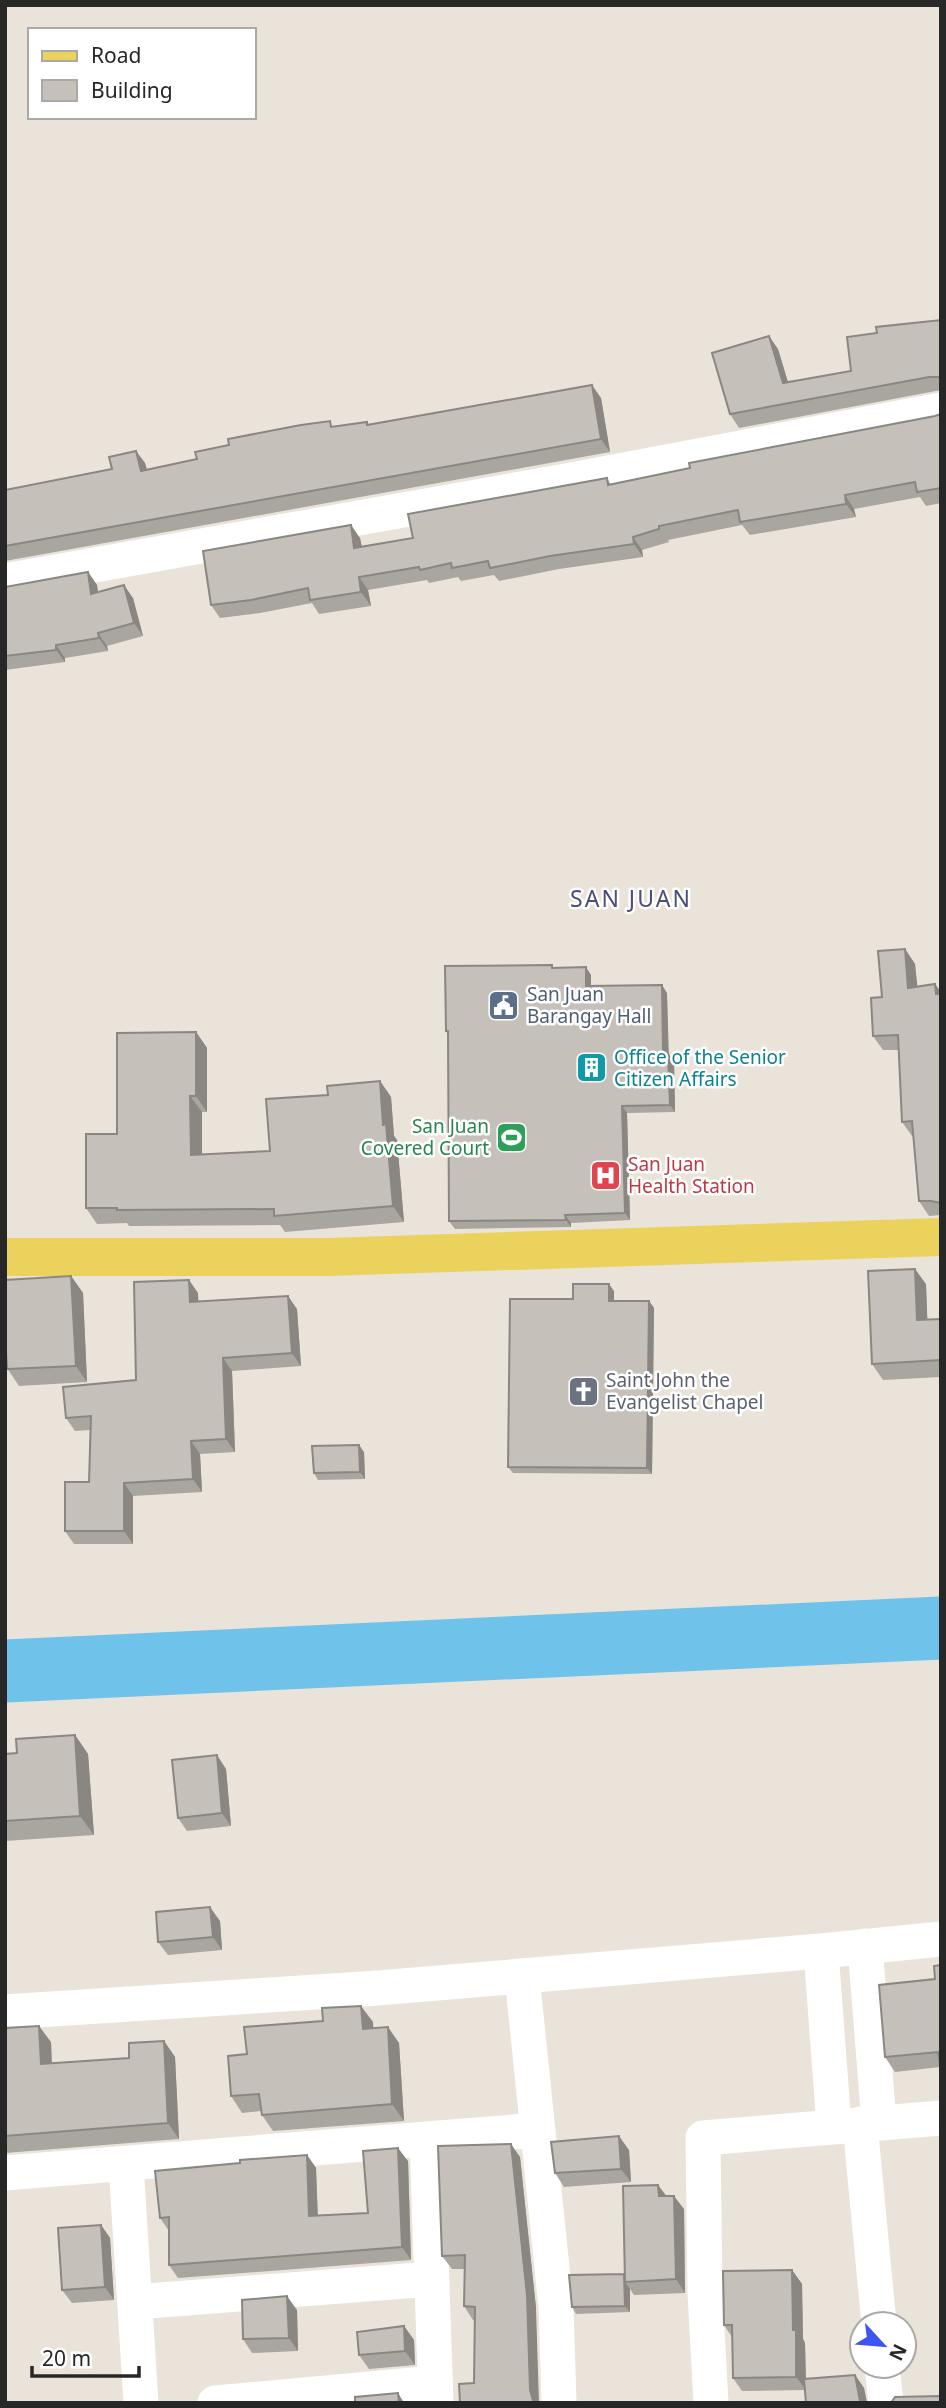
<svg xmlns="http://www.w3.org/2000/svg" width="946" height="2408" font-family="'Noto Sans',sans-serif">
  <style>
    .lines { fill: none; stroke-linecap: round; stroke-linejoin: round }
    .river { stroke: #6fc2e9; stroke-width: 63 }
    .minor { stroke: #fff; stroke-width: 35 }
    .major { stroke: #ead25d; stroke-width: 38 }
    .wall { fill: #a9a59f }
    .shaded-wall { fill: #8a8682 }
    .building { fill: #c5c0b9; stroke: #8a8682; stroke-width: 2 }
    .labels { text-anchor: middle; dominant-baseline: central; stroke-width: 5; stroke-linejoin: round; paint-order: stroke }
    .service-label { font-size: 19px; fill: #4e5e75; stroke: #fff; text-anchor: start }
    .culture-label { font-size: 19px; fill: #0d838f; stroke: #fff; text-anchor: start }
    .leisure-label { font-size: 19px; fill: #27864d; stroke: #fff; text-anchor: end }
    .health-label { font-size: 19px; fill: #be3a42; stroke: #fff; text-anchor: start }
    .worship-label { font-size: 19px; fill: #5b616d; stroke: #fff; text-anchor: start }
    .quarter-label { font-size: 23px; letter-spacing: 2px; fill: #4a4f76; stroke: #fff }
  </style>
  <rect width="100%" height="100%" fill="#eae3d9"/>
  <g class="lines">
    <path class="river" d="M 5,1671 L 941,1628"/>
    <path class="minor" d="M 5,581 L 566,481 L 941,410
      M 865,1946 L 879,2123
      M 821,1951 L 834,2126
      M 522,1976 L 556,2307 L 559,2403
      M 5,2012 L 378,1988 L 821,1951 L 941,1939
      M 860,2124 L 879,2324
      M 427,2139 L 436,2403
      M 126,2164 L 141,2403
      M 5,2173 L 538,2130
      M 135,2302 L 431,2279
      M 882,2366 L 886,2403
      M 215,2403 L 435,2383
      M 711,2403 L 705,2293 L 703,2138 L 941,2118"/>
    <path class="major" d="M 5,1257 L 328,1257 L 941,1237"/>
  </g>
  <path class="wall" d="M 941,320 L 941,390 L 739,428 L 730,414 L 778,349 L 788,382 L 851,371 L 877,333 Z
    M 601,398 L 610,452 L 5,561 L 5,490 L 112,469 L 136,451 L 145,463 L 147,469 L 197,459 L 334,426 L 368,424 Z
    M 941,414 L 941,503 L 926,506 L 920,497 L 854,509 L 856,517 L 750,535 L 742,525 L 668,540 L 669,542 L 642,550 L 643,557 L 559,569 L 499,581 L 494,575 L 461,581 L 458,577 L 429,583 L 427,580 L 368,590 L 371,606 L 319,614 L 312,603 L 260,613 L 220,618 L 211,605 L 360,538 L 362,546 L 413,538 L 607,478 L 611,485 L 935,416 Z
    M 88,572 L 97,585 L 98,593 L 133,598 L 143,636 L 107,646 L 108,651 L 65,658 L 65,662 L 5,670 L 5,587 Z
    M 905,949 L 915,964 L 917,987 L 941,992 L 941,1215 L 929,1216 L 919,1201 L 914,1136 L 912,1136 L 902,1122 L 899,1050 L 883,1050 L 873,1036 L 882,997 Z
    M 554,968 L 591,975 L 591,986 L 667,993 L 668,1053 L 674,1061 L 675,1112 L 627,1113 L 630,1220 L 571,1223 L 571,1227 L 455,1229 L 449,1221 L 448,1035 L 446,1031 Z
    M 196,1032 L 207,1048 L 207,1112 L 202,1112 L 202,1154 L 270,1151 L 328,1095 L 380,1081 L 391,1097 L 394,1136 L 397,1140 L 404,1222 L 285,1232 L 280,1225 L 129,1226 L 127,1223 L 97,1224 L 86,1208 L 117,1134 Z
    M 71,1276 L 83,1293 L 87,1382 L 19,1386 L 7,1368 L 5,1368 L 5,1280 Z
    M 926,1284 L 927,1320 L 941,1319 L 941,1377 L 883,1380 L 872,1364 Z
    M 614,1291 L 614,1301 L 649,1301 L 654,1308 L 652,1474 L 513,1473 L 508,1467 L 573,1299 Z
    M 198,1293 L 198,1302 L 297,1309 L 301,1366 L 232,1371 L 235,1452 L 200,1454 L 202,1492 L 133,1496 L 133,1544 L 74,1544 L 65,1531 L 89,1482 L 90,1430 L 75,1431 L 66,1418 L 136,1380 Z
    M 364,1452 L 365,1479 L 318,1480 L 314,1473 Z
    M 75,1735 L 88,1754 L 94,1835 L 5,1841 L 5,1754 L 17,1753 Z
    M 226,1769 L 231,1826 L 187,1831 L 178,1818 Z
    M 220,1921 L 222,1950 L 168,1955 L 158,1942 Z
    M 935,1979 L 940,2067 L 895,2072 L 885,2057 Z
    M 373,2022 L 373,2028 L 399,2043 L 404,2121 L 273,2131 L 262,2115 L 261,2111 L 242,2113 L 231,2096 L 247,2054 Z
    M 5,2028 L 51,2042 L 52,2063 L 129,2058 L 164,2041 L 175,2057 L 179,2139 L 5,2153 Z
    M 629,2150 L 631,2182 L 564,2187 L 555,2173 Z
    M 307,2155 L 316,2168 L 318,2215 L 368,2213 L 408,2161 L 411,2260 L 178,2278 L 169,2265 L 169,2231 L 160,2218 L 240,2163 Z
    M 520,2157 L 536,2308 L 474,2383 L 475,2320 L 473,2320 L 464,2306 L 464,2269 L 452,2269 L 442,2256 Z
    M 666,2196 L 684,2209 L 685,2293 L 634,2295 L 630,2289 L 630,2312 L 576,2314 L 572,2307 L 624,2274 Z
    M 101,2225 L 110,2238 L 114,2300 L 72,2303 L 62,2290 Z
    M 792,2270 L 802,2284 L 803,2339 L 805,2343 L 806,2379 L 855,2375 L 864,2388 L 867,2403 L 806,2403 L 805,2390 L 742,2391 L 733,2378 L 732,2337 L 724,2325 Z
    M 297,2310 L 298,2351 L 252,2353 L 243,2339 Z
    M 404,2326 L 414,2340 L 415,2365 L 369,2369 L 359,2355 Z"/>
  <path class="shaded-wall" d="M 769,336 L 778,349 L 792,396 L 783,383 Z
    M 592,385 L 601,398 L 610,452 L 601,439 Z
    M 136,451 L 145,463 L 150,483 L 141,471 Z
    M 845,495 L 854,509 L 856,517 L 846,504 Z
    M 351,525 L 360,538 L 364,561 L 354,548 Z
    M 633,537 L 642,550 L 643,557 L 634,544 Z
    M 88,572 L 97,585 L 100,607 L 91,594 Z
    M 359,577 L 368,590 L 371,606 L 361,592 Z
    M 124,585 L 133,598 L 143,636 L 134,623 Z
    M 98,633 L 107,646 L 108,651 L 99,638 Z
    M 56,645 L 65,658 L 65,662 L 56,650 Z
    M 905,949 L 915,964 L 919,1002 L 908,988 Z
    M 586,967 L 591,975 L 591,994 L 586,986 Z
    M 935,984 L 941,992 L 941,1000 L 936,994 Z
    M 662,985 L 667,993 L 669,1061 L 663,1053 Z
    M 196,1032 L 207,1048 L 207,1112 L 196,1096 Z
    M 668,1053 L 674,1061 L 675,1112 L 670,1105 Z
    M 380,1081 L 391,1097 L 394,1136 L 397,1140 L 404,1222 L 393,1206 L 383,1125 Z
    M 190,1096 L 202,1112 L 202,1171 L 191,1155 Z
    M 622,1106 L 627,1113 L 630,1220 L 625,1213 Z
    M 565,1215 L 571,1223 L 571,1227 L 566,1220 Z
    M 915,1269 L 926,1284 L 928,1336 L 917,1320 Z
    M 71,1276 L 83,1293 L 87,1382 L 76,1366 Z
    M 189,1280 L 198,1293 L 199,1315 L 190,1302 Z
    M 609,1284 L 614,1291 L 614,1308 L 609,1301 Z
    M 288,1296 L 297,1309 L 301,1366 L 292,1353 Z
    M 649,1301 L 654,1308 L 652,1474 L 647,1468 Z
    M 223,1358 L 232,1371 L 235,1452 L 226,1439 Z
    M 191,1441 L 200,1454 L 202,1492 L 193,1479 Z
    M 359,1445 L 364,1452 L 365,1479 L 360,1472 Z
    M 124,1483 L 133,1496 L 133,1544 L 124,1531 Z
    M 75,1735 L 88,1754 L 94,1835 L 80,1816 Z
    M 217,1755 L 226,1769 L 231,1826 L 222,1813 Z
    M 210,1907 L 220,1921 L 222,1950 L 213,1937 Z
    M 361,2006 L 373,2022 L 374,2045 L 363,2029 Z
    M 39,2026 L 51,2042 L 52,2080 L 41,2064 Z
    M 388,2027 L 399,2043 L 404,2121 L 392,2104 Z
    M 164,2041 L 175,2057 L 179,2139 L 168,2123 Z
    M 619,2136 L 629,2150 L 631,2182 L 621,2169 Z
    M 511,2144 L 520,2157 L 536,2308 L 539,2403 L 534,2403 L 530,2390 Z
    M 398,2148 L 408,2161 L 411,2260 L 402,2247 Z
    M 307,2155 L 316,2168 L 318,2229 L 309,2216 Z
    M 658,2185 L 668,2198 L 659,2196 Z
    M 674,2196 L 684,2209 L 685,2293 L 676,2279 Z
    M 101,2225 L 110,2238 L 114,2300 L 105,2287 Z
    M 792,2270 L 802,2284 L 803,2339 L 805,2343 L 806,2390 L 796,2377 L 793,2330 Z
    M 625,2282 L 630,2289 L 630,2312 L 625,2306 Z
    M 287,2296 L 297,2310 L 298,2351 L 289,2338 Z
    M 404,2326 L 414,2340 L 415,2365 L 405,2351 Z
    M 855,2375 L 864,2388 L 867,2403 L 861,2403 L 860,2401 Z
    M 398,2393 L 404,2403 L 399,2403 Z"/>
  <path class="building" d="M 941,320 L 941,379 L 938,377 L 929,377 L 730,414 L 712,353 L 769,336 L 783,383 L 851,371 L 847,337 L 877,333 L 876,327 Z
    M 592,385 L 601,439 L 5,546 L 5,490 L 112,469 L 109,457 L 136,451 L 141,471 L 197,459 L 195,452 L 229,445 L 228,439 L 301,425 L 330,421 L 331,427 L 367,422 L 367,425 Z
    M 941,414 L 941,488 L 917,492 L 915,482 L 845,495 L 846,504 L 740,522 L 738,510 L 659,526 L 659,529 L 633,537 L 634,544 L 550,556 L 490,568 L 488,561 L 452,568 L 451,563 L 420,570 L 419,567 L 359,577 L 361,592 L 310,600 L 308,588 L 251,600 L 211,605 L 203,551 L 351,525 L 354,548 L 413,538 L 408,514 L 607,478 L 608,485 L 690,468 L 689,463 L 935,416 Z
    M 88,572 L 91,594 L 124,585 L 134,623 L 98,633 L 99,638 L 56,645 L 56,650 L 5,656 L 5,587 Z
    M 905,949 L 908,988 L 935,984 L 936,994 L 941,994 L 941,1203 L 931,1201 L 919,1201 L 912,1121 L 902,1122 L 898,1035 L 873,1036 L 871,998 L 882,997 L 878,951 Z
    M 552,965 L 552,968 L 586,967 L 586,986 L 662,985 L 663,1053 L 668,1053 L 670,1105 L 622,1106 L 625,1213 L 565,1215 L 566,1220 L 449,1221 L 448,1031 L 446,1031 L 445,966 Z
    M 196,1032 L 196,1096 L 190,1096 L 191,1155 L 270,1151 L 266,1099 L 328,1095 L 327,1086 L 380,1081 L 383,1125 L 386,1124 L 393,1206 L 274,1216 L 274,1209 L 117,1210 L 117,1208 L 86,1208 L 86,1134 L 117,1134 L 117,1033 Z
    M 915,1269 L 917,1320 L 941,1319 L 941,1360 L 872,1364 L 868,1271 Z
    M 71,1276 L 76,1366 L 7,1369 L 6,1352 L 5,1352 L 5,1280 Z
    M 189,1280 L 190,1302 L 288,1296 L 292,1353 L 223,1358 L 226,1439 L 191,1441 L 193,1479 L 124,1483 L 124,1531 L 65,1531 L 65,1482 L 89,1482 L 91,1416 L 66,1418 L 63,1387 L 136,1380 L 134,1282 Z
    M 573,1284 L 609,1284 L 609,1301 L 649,1301 L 647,1468 L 508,1467 L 510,1299 L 573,1299 Z
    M 359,1445 L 360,1472 L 314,1473 L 312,1446 Z
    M 75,1735 L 80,1816 L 5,1821 L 5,1754 L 17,1753 L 16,1739 Z
    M 217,1755 L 222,1813 L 178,1818 L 172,1760 Z
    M 210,1907 L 213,1937 L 158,1942 L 156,1912 Z
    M 941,1965 L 941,2070 L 938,2052 L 885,2057 L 879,1985 L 935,1979 L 934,1966 Z
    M 361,2006 L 363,2029 L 388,2027 L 392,2104 L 262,2115 L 259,2094 L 231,2096 L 228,2056 L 247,2054 L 244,2027 L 323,2021 L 322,2008 Z
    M 39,2026 L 41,2064 L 129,2058 L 129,2043 L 164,2041 L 168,2123 L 5,2136 L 5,2028 Z
    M 619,2136 L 621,2169 L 555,2173 L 551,2142 Z
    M 511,2144 L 527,2295 L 530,2390 L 533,2401 L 536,2403 L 460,2403 L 459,2384 L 474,2383 L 475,2307 L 464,2306 L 465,2255 L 442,2256 L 438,2146 Z
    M 398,2148 L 402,2247 L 169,2265 L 169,2217 L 160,2218 L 155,2171 L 240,2163 L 240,2160 L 307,2155 L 309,2216 L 368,2213 L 363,2151 Z
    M 658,2185 L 659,2196 L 674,2196 L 676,2279 L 625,2282 L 623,2186 Z
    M 101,2225 L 105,2287 L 62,2290 L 58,2228 Z
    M 792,2270 L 793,2330 L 796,2330 L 796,2377 L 733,2378 L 732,2325 L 724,2325 L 723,2271 Z
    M 624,2274 L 625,2306 L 572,2307 L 569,2275 Z
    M 287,2296 L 289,2338 L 243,2339 L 242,2300 Z
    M 404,2326 L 405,2351 L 359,2355 L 357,2332 Z
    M 855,2375 L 860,2401 L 862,2403 L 806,2403 L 804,2379 Z
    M 398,2393 L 399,2403 L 355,2403 L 355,2397 Z
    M 941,2396 L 941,2403 L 891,2403 L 895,2397 Z"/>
  <defs>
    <symbol id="civic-square" viewBox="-11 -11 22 22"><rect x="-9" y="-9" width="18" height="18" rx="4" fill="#5c6f8a" stroke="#fff"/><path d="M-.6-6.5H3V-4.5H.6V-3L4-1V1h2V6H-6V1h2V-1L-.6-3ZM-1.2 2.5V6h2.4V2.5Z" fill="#fff"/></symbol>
    <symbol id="building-square" viewBox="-11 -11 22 22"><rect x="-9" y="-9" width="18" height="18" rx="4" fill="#0f9aa8" stroke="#fff"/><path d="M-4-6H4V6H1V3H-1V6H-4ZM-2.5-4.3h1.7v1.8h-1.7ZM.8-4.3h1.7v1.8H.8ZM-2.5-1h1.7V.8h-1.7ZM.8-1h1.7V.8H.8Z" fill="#fff"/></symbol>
    <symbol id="stadium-square" viewBox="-11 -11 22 22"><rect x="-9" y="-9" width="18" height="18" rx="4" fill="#2e9e5b" stroke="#fff"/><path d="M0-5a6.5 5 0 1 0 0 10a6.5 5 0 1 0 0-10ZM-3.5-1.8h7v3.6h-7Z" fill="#fff"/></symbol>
    <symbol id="hospital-square" viewBox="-11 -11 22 22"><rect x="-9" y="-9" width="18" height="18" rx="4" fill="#e0444e" stroke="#fff"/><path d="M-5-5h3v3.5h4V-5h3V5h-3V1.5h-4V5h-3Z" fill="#fff"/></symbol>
    <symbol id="church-square" viewBox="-11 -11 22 22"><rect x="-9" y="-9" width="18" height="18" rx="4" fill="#6b7280" stroke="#fff"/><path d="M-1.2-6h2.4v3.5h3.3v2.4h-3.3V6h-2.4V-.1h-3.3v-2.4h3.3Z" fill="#fff"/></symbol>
  </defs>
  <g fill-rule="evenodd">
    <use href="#civic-square" x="486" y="988" width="35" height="35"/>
    <use href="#building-square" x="574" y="1050" width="35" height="35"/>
    <use href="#stadium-square" x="494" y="1120" width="35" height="35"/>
    <use href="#hospital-square" x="588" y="1158" width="35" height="35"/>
    <use href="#church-square" x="566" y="1374" width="35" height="35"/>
  </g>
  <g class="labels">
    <g class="service-label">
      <text x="527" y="994">San Juan<tspan x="527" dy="22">Barangay Hall</tspan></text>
    </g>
    <g class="culture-label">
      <text x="614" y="1057">Office of the Senior<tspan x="614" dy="22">Citizen Affairs</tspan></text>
    </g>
    <g class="leisure-label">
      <text x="489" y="1126">San Juan<tspan x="489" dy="22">Covered Court</tspan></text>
    </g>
    <g class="health-label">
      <text x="628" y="1164">San Juan<tspan x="628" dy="22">Health Station</tspan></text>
    </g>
    <g class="worship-label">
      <text x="606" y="1380">Saint John the<tspan x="606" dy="22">Evangelist Chapel</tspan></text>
    </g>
    <g class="quarter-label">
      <text x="631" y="898">SAN JUAN</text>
    </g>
  </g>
  <rect width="946" height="2408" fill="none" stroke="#272727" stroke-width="14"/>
  <rect x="28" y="28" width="228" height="91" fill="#ffffff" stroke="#a9a9a9" stroke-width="2"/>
  <rect x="42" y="51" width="35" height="10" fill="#ead25d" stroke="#a9a9a9" stroke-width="2"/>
  <text x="91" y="63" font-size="21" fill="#272727">Road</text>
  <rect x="42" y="80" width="35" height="21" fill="#c5c0b9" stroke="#a9a9a9" stroke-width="2"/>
  <text x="91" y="98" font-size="21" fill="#272727">Building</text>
  <g transform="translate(883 2345) rotate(116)"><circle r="33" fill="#ffffff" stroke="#a9a9a9" stroke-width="2"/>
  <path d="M0-5L12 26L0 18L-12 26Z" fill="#3d55f2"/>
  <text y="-10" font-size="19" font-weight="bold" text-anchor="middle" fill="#272727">N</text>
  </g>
  <path d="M32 2366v10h107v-10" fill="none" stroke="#272727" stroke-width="3.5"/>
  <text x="42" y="2366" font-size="21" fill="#272727" stroke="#ffffff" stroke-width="5" paint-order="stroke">20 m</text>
</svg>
